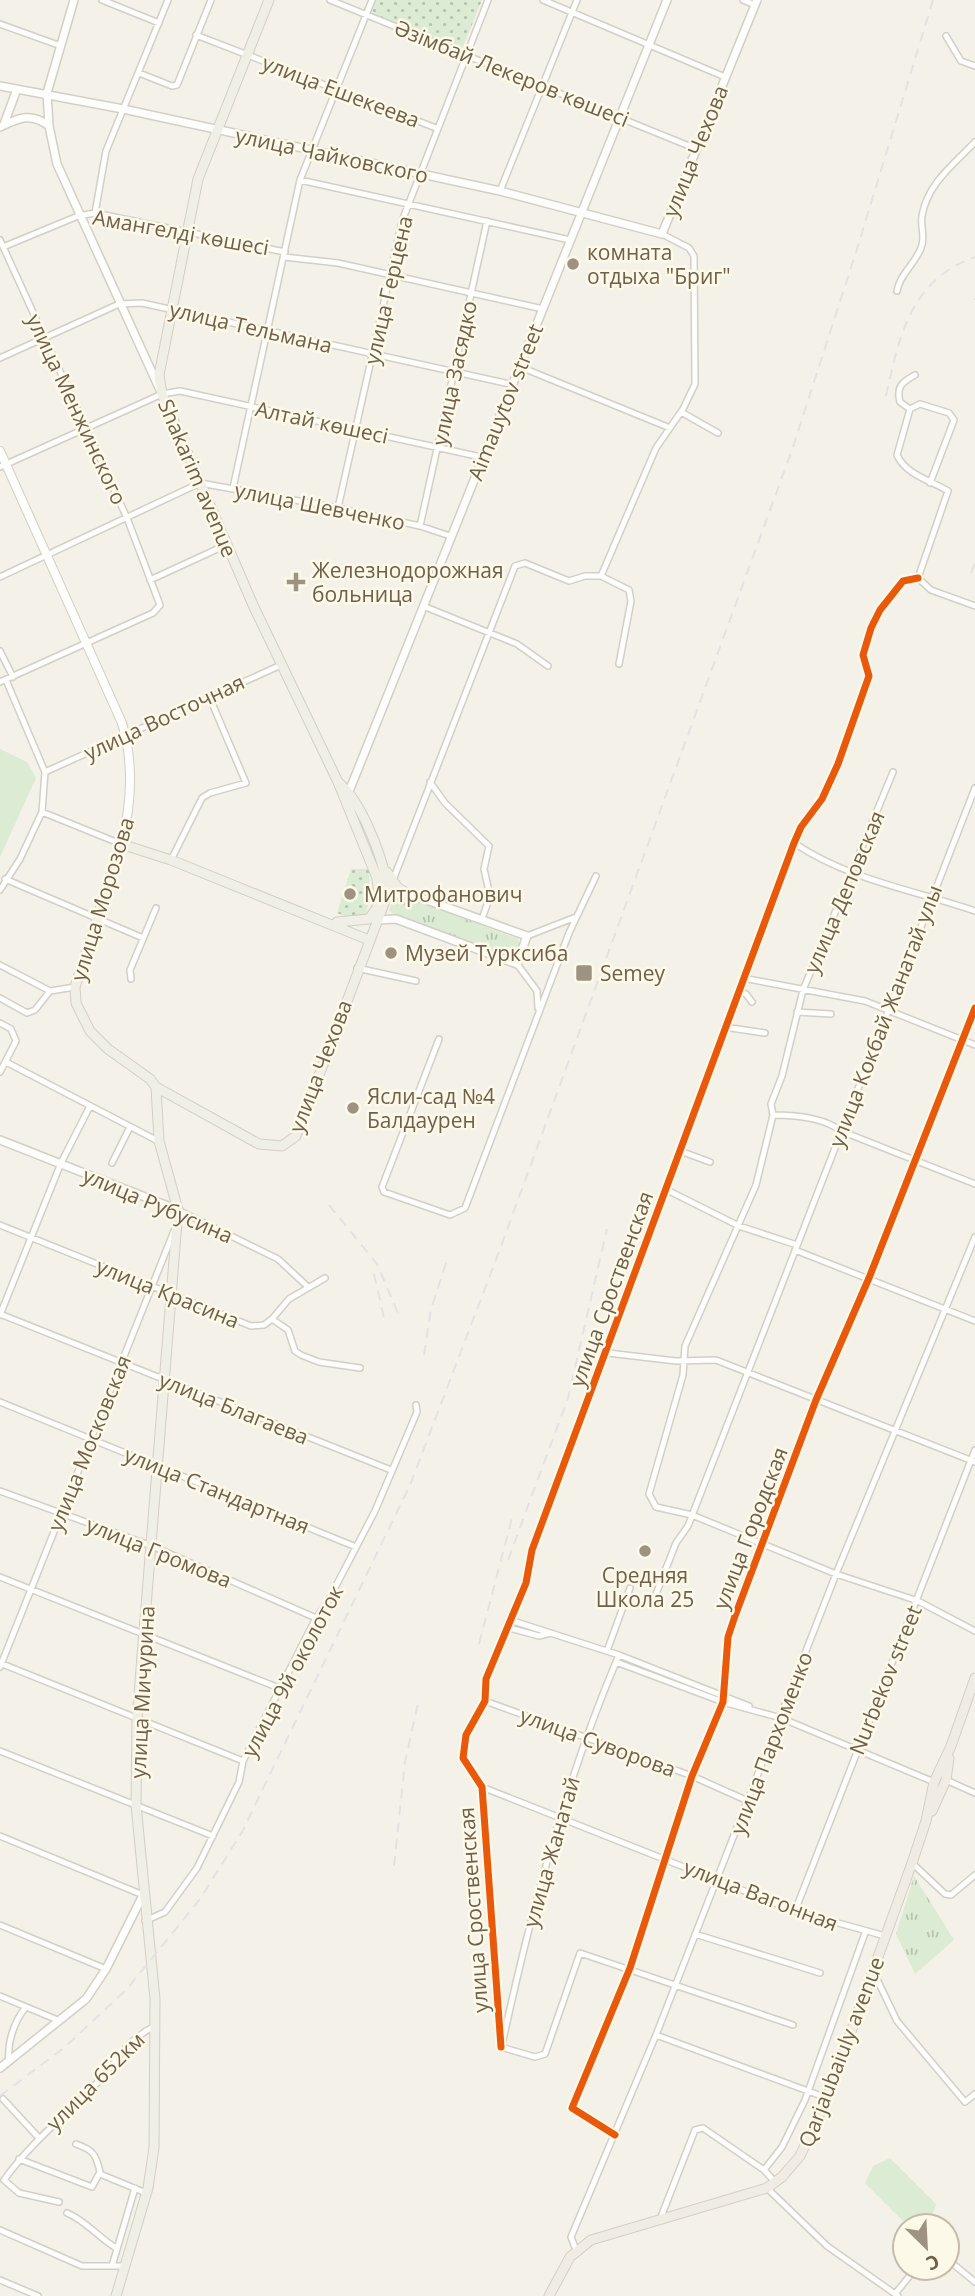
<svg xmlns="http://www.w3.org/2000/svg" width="975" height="2296" font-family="'Open Sans',sans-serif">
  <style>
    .grass { fill: url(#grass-tufts) }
    .park { fill: url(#park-dots) }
    .pitch { fill: #dcebd3 }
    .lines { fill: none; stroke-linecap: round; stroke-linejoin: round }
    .minor-casing { stroke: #d3cfc6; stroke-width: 8 }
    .tertiary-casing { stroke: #d3cfc6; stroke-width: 10 }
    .secondary-casing { stroke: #d2cec5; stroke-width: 10 }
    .primary-casing { stroke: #d3cec5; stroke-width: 11 }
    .trunk-casing { stroke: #d3cec5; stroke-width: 11 }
    .minor { stroke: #fdfdfc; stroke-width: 5 }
    .tertiary { stroke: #fdfdfc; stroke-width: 7 }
    .secondary { stroke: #fdfdfc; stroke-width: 8 }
    .primary { stroke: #f0efe5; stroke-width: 9 }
    .trunk { stroke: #f0ece4; stroke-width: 9 }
    .rail { stroke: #e4e1e3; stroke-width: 2; stroke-dasharray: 10 7; stroke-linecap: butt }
    .cycleway-casing { stroke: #fdf9e8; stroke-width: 11 }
    .cycleway { stroke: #e8590c; stroke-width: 7 }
    .poi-dot { fill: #9e9282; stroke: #fdf9e8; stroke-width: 2.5 }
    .labels { text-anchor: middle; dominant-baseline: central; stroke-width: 5; stroke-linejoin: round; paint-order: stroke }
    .street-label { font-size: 21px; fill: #6f5f4b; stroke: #fdf9e8 }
    .poi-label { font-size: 21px; fill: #6f5f4b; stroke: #fdf9e8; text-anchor: start }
  </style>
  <defs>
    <pattern id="grass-tufts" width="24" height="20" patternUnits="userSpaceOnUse" patternTransform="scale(1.75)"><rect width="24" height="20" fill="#dcebd3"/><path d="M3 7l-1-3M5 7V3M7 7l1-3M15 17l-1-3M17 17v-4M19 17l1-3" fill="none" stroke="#b7c2ad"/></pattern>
    <pattern id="park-dots" width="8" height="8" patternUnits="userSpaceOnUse" patternTransform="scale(1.75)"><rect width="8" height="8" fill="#dcebd3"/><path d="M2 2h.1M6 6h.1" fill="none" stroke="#b7c2ad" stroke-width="1.8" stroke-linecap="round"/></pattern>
  </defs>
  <rect width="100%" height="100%" fill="#f4f2e8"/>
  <path class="grass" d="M 402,895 L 518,939 L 520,946 L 515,957 L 508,959 L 395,916 L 389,910 L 395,897 Z
    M 914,1876 L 954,1940 L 915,1974 L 896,1934 Z"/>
  <path class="park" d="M 376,0 L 482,0 L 461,52 L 370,15 Z
    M 351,869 L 369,869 L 370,899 L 363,923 L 337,913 Z"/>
  <path class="pitch" d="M 0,749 L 27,762 L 36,778 L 0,857 Z
    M 890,2158 L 936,2204 C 932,2220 925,2226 908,2226 L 865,2183 L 873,2166 Z"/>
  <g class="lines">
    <defs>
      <path id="minor" d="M 102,0 L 159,23
        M 330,0 L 694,148
        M 543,0 L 725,77
        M 743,0 L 755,5
        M 0,24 L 61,46
        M 196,35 L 436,128
        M 946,36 L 961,61 L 975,66
        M 139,73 L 172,86 L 177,85 L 211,0
        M 300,180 L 570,240
        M 500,191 L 577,0
        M 95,213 L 106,151 L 168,0
        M 0,240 L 127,518 L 160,605 L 153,613 L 0,682
        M 3,247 L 78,216 L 95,213 L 285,252
        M 284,257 L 338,263 L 543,309
        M 897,291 C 900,274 915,264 921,248 C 926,237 920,227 922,216 C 927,184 954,164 975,142
        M 0,358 L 119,304 L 142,303 L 510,384
        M 518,366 L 670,428
        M 910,409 L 900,402 C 896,387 902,382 915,375
        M 681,412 L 718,433
        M 0,467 L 162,394 L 180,391 L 481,457
        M 930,483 L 954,420 L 949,413 L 920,404 L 910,409 L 897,455 C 906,475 930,480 948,491 L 918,578 L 931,590 L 975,606
        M 233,488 L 300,180 L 372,0
        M 338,508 L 402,221 L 488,0
        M 420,526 L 487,221
        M 601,576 L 656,448 L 683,409 L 695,384 L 694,256 L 689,248 L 662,234
        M 0,577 L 200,483 L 338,508 L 420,526 L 450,536
        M 150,580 L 226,545
        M 423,606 L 517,644 L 548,666
        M 0,651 L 13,677
        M 45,772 L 281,665
        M 893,772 L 803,990 L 782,1076 L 771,1104 L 773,1115 L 756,1185 L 685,1346 L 683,1375 L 649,1494 L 656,1507 L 692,1515 L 836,1574 L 918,1601 L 975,1631
        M 430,782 L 445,803 L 489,846 L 484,869 L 490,896 L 482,919
        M 42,812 L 121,844
        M 794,843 C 849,880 914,890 975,911
        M 171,860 L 202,798 L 210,793 L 246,783 L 209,696
        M 5,879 L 143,938
        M 393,880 L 515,566 L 525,563 L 569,581 L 585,576 L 601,576 L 629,590 L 631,601 L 619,664
        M 0,890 L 20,859 L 42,812 L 45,772 L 6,680
        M 527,936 L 576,917
        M 517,964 L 537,991 L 538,1008
        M 0,965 L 50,991 L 75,987
        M 357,968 L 416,981
        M 743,978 L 865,1001 L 975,1045
        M 131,979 L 130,970 L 156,908
        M 738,991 L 746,994 L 752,1002
        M 0,998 L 27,1013 L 35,1010 L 50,991
        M 797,1012 L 831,1014
        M 0,1023 L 11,1029 L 16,1041 L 0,1072
        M 724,1027 L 765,1033
        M 439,1039 L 382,1187 L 384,1192 L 450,1215 L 465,1208 L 569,933 L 596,876
        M 6,1062 L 158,1141
        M 773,1115 C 795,1115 823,1117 841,1131 L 975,1184
        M 680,1151 L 710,1162
        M 112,1163 L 130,1127
        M 665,1189 L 739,1226 L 797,1245
        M 178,1210 L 278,1259 L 307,1286
        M 0,1225 L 251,1326 L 264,1325 L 272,1319 L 288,1330 L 295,1351 L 301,1355 L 319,1362 L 360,1368
        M 795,1250 L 975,1321
        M 0,1314 L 391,1470
        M 0,1315 L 61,1163 L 90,1106
        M 272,1319 L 289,1299 L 325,1278
        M 608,1353 L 676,1361 L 716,1360 L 975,1462
        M 0,1402 L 356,1547
        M 0,1491 L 152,1546 L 316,1618
        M 0,1577 L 279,1688
        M 656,1594 L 676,1543 L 688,1526 L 975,788
        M 510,1620 L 619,1655 L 616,1662 L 723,1702 L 781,1718 L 934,1782
        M 506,1627 L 539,1636 L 551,1633
        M 607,1651 L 630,1588
        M 619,1655 L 749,1706
        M 0,1663 L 243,1761
        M 0,1667 L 174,1231
        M 485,1701 L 692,1776 L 748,1801
        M 0,1751 L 213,1836
        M 946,1780 L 975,1793
        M 482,1787 L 795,1911 L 885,1936
        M 0,1836 L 143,1895
        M 912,1863 L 945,1894 L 951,1895 L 975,1875
        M 795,1911 L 975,1450
        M 145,1921 L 165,1912 L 197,1868 L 239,1782 L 243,1761 L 316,1618 L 327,1603 L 375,1511 L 417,1412 L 416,1405
        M 0,1925 L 106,1969
        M 695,1934 L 820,1973
        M 874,1973 L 897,2021 L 965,2102 L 975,2094
        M 0,1996 L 60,2021
        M 656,2035 L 827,2098
        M 503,2040 C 531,1912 565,1783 616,1662
        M 501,2047 L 482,1787 L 463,1758 L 466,1735 L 485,1701 L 486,1679 L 526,1583 L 532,1550 L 794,843 L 801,827 L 822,799 L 838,764 L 869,676 L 863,655 L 871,628 L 880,610 L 903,581 L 918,578
        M 501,2047 L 535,2057 L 545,2054 L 580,1953 L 793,2025
        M 9,2062 C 7,2043 14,2021 26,2007
        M 3,2099 L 39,2138
        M 615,2135 L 572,2108 L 630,1968 L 692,1776 L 723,1702 L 728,1637 L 735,1616 L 816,1400 L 869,1278 L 975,1008
        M 19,2159 L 92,2187 L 100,2172 C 96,2154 93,2150 76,2144
        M 764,2170 L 782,2147 L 805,2100 L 865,1933
        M 100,2174 L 146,2193
        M 767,2188 L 827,2246 L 898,2296
        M 59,2202 L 19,2193 L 4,2180 C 30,2144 62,2118 93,2087 C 116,2065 122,2043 153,2027
        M 67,2213 C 85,2220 99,2238 116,2248
        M 661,2217 L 695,2130 L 703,2128 L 764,2170 L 776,2183
        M 0,2230 L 82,2266 L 125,2266
        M 576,2250 L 571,2237 L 656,2035 L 836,1574 L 975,1237
        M 947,2259 L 975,2282
        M 112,2266 L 135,2188
        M 0,2280 L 38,2296
        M 895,2294 L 916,2268"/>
      <path id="tertiary" d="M 74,0 L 47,93 L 49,126 L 57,164 L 160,390
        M 0,86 L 123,109 L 500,191 L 662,234 L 757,0
        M 4,124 L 17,89
        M 0,127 C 19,118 31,112 49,126
        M 348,794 L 667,0
        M 378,920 L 396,919 L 517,964 L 527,936 L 407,893 L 384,896
        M 0,1140 L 178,1210
        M 0,2068 L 86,1999 L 106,1969 L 143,1895"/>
      <path id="secondary" d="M 0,451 L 122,723 C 134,764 132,804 121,844"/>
      <path id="primary" d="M 269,0 L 198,179 L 159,375 L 162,394 L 253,605 L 338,782 L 377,878 L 380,908
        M 387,872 L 398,888 L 407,893
        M 337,922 L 369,919 L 378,906
        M 156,1087 L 259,1144 L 282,1146 L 296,1136 L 388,893 C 385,862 362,801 338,782
        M 116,2296 L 148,2188 L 154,2148 L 155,1999 L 136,1805 L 137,1718 L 178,1210 L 159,1141 L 156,1087 L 150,1079 L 108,1049 L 90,1031 L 76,1003 L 75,987 L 121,844 L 171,860 L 369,940"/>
      <path id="trunk" d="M 932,1811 L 946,1780 L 949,1758
        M 549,2296 L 570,2257 L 591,2240 L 767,2188 L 782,2177 L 800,2156 L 827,2098 L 912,1863 L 926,1821 L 934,1782 L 951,1746 L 975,1678"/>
    </defs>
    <use href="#minor" class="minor-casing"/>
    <use href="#tertiary" class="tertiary-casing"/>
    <use href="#secondary" class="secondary-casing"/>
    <use href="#primary" class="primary-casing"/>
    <use href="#trunk" class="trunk-casing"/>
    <use href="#minor" class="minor"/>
    <use href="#tertiary" class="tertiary"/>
    <use href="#secondary" class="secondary"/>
    <use href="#primary" class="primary"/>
    <use href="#trunk" class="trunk"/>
    <path class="rail" d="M 974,299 L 975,299
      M 886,396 C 899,337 910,280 975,257
      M 971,573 L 975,562
      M 329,1205 L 377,1264 L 398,1313
      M 374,1274 L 384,1318
      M 424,1355 L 431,1309 L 448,1257
      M 508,1560 L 568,1398 L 607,1229
      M 479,1644 L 513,1514
      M 394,1866 L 405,1762 L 418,1703
      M 0,2096 L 65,2047 L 127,1989 L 200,1899 L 242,1832 L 410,1485 L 500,1249 L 792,450 L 857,249 L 933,0"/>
    <defs>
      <path id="cycleway" d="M 501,2047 L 482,1787 L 463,1758 L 466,1735 L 485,1701 L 486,1679 L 526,1583 L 532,1550 L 794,843 L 801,827 L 822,799 L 838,764 L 869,676 L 863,655 L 871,628 L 880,610 L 903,581 L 918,578
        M 615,2135 L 572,2108 L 630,1968 L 692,1776 L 723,1702 L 728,1637 L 735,1616 L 816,1400 L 869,1278 L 975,1008"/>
    </defs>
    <use href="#cycleway" class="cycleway-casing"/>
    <use href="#cycleway" class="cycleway"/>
  </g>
  <g class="poi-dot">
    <circle cx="573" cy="264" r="7"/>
    <path d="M292.5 571.5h7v7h7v7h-7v7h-7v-7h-7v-7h7z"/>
    <circle cx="350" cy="894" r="7"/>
    <circle cx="391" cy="953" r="7"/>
    <rect x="575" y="964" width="18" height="18" rx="3.5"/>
    <circle cx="353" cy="1108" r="7"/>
    <circle cx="645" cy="1551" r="7"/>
  </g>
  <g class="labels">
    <g class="street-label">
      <text transform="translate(512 73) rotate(22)">Әзімбай Лекеров көшесі</text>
      <text transform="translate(341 91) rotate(21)">улица Ешекеева</text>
      <text transform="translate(695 151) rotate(-68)">улица Чехова</text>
      <text transform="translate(332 155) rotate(12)">улица Чайковского</text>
      <text transform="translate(181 232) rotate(10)">Амангелді көшесі</text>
      <text transform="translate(388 290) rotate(-77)">улица Герцена</text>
      <text transform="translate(251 327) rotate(13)">улица Тельмана</text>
      <text transform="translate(454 373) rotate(-78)">улица Засядко</text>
      <text transform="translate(505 402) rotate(-68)">Aimauytov street</text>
      <text transform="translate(77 409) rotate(65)">улица Менжинского</text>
      <text transform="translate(322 422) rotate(12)">Алтай көшесі</text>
      <text transform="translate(198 478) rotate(67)">Shakarim avenue</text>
      <text transform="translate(320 506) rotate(11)">улица Шевченко</text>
      <text transform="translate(164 717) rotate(-25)">улица Восточная</text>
      <text transform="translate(844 892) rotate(-67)">улица Деповская</text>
      <text transform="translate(102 899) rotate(-73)">улица Морозова</text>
      <text transform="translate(885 1016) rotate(-69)">улица Кокбай Жанатай улы</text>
      <text transform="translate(320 1066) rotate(-69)">улица Чехова</text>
      <text transform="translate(158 1205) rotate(23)">улица Рубусина</text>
      <text transform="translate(611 1289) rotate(-70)">улица Сроственская</text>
      <text transform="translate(168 1293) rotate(22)">улица Красина</text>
      <text transform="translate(234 1408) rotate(22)">улица Благаева</text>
      <text transform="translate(89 1443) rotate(-68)">улица Московская</text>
      <text transform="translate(217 1490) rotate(22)">улица Стандартная</text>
      <text transform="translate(750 1528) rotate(-69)">улица Городская</text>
      <text transform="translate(159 1552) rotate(22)">улица Громова</text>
      <text transform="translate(292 1671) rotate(-62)">улица 9й околоток</text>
      <text transform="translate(885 1680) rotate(-68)">Nurbekov street</text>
      <text transform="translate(142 1692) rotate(-87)">улица Мичурина</text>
      <text transform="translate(598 1742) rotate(20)">улица Суворова</text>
      <text transform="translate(771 1743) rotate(-69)">улица Пархоменко</text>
      <text transform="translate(551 1852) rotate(-74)">улица Жанатай</text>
      <text transform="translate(761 1895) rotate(21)">улица Вагонная</text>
      <text transform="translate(473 1910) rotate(-94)">улица Сроственская</text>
      <text transform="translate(841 2052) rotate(-69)">Qarjaubaiuly avenue</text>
      <text transform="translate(95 2081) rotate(-45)">улица 652км</text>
    </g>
    <g class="poi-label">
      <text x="587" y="252">комната<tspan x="587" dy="24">отдыха "Бриг"</tspan></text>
      <text x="312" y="570">Железнодорожная<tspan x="312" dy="24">больница</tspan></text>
      <text x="364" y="894">Митрофанович</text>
      <text x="405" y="953">Музей Турксиба</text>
      <text x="600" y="973">Semey</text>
      <text x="367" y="1096">Ясли-сад №4<tspan x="367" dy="24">Балдаурен</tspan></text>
      <text x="645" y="1575" text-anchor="middle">Средняя<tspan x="645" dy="24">Школа 25</tspan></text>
    </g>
  </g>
  <g transform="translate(926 2247) rotate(156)"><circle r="33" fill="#fdf9e8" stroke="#c4bba9" stroke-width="2"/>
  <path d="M0-5L12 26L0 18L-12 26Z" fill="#9e9282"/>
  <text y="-10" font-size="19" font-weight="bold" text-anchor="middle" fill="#6f5f4b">С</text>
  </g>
</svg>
